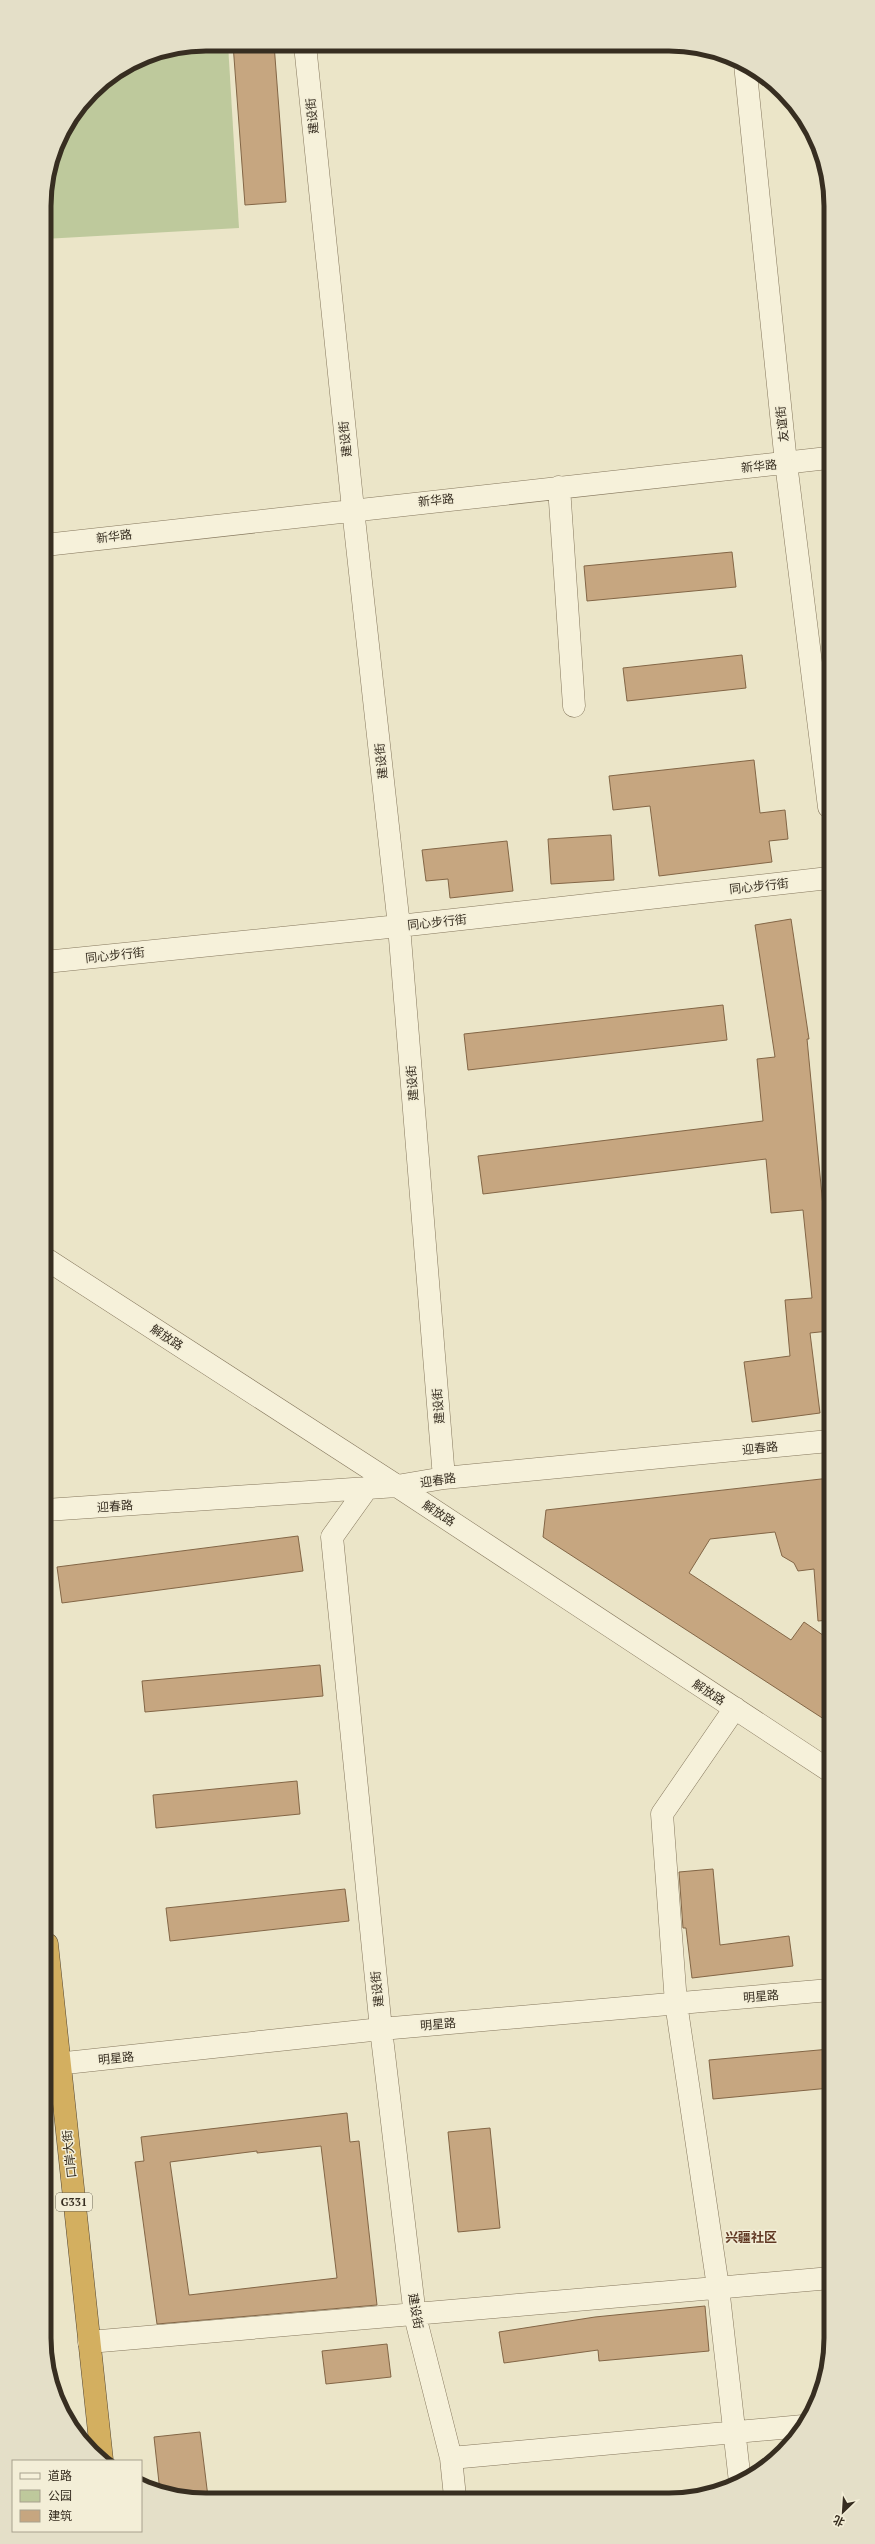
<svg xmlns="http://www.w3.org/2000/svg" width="875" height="2544" font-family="'PT Serif','Noto Sans SC',serif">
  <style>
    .green { fill: #bec99c }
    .building { fill: #c6a680; stroke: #836646; fill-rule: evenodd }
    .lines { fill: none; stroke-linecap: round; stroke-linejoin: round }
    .minor-casing { stroke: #86785e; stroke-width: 23 }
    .highway-casing { stroke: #544632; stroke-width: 23 }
    .minor { stroke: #f6f1da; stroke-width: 22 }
    .highway { stroke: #d3af60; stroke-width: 22 }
    .labels { text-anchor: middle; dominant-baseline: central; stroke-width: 3; stroke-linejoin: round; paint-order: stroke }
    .shield { fill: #f3eed7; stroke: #6f6858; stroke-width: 1 }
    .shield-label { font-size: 11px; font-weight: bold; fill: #372e21 }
    .street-label { font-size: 12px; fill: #372e21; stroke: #f3eed7 }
    .neighbourhood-label { font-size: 13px; font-weight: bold; fill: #603823; stroke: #f3eed7 }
    .rim { fill: none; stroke: #372e21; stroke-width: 5 }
  </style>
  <rect width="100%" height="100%" fill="#ebe5c8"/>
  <path class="green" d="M 206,44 L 228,44 L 239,228 L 44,239 L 44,195 L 61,134 L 99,84 L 144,56 Z"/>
  <path class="building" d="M 233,44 L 274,44 L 286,202 L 245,205 Z
    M 732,552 L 736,587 L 587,601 L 584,566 Z
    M 742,655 L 746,688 L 627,701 L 623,668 Z
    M 754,760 L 760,813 L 785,810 L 788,839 L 769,841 L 772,862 L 659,876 L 650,806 L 613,810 L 609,776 Z
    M 611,835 L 614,880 L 551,884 L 548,839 Z
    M 507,841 L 513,891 L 450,898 L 448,879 L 426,881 L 422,850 Z
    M 791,919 L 809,1039 L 807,1039 L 824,1217 L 829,1217 L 829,1331 L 810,1333 L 820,1413 L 752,1422 L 744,1362 L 790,1356 L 785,1300 L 812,1298 L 803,1210 L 771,1213 L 766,1159 L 483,1194 L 478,1156 L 763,1121 L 757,1059 L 775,1057 L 755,925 Z
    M 723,1005 L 727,1040 L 468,1070 L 464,1034 Z
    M 830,1478 L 830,1620 L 818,1621 L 814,1569 L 798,1571 L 794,1563 L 782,1556 L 775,1532 L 710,1539 L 689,1573 L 791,1640 L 804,1622 L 830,1640 L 830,1723 L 543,1537 L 546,1510 Z
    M 298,1536 L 303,1571 L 62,1603 L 57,1567 Z
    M 320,1665 L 323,1696 L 145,1712 L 142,1681 Z
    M 297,1781 L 300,1814 L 156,1828 L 153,1795 Z
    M 713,1869 L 720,1945 L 789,1936 L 793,1966 L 692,1978 L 686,1928 L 683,1928 L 679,1872 Z
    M 345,1889 L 349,1921 L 170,1941 L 166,1908 Z
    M 830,2049 L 830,2088 L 713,2099 L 709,2060 Z
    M 347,2113 L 350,2142 L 359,2141 L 377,2305 L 157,2324 L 135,2162 L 144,2161 L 141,2137 ZM 321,2146 L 337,2278 L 189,2295 L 170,2162 L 257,2151 L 257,2153 Z
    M 490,2128 L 500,2228 L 458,2232 L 448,2132 Z
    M 705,2306 L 709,2351 L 599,2361 L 598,2350 L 504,2363 L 499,2332 L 595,2317 Z
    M 387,2344 L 391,2377 L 326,2384 L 322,2351 Z
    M 200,2432 L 208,2497 L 174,2497 L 160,2492 L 154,2437 Z"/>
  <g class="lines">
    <defs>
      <path id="minor" d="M 305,45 L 353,509 L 399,926 L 444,1478
        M 745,64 L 786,463 L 829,807
        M 559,487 L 574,706
        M 45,545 L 828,458
        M 45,962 L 399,926 L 829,878
        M 46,1259 L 397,1486 L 830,1771
        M 367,1488 L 332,1537 L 381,2029 L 415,2316 L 451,2458 L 455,2497
        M 46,1510 L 397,1486 L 444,1478 L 829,1441
        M 735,1708 L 662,1814 L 676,2003 L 718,2287 L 740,2482
        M 47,2065 L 381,2029 L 830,1990
        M 89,2342 L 831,2278
        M 451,2458 L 803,2426"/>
      <path id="highway" d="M 47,1944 L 102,2460"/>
    </defs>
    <use href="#minor" class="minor-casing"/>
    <use href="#highway" class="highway-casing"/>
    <use href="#minor" class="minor"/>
    <use href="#highway" class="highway"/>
  </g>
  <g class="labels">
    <rect class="shield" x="56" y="2193" width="36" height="18" rx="3"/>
    <g class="shield-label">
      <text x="74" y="2202">G331</text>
    </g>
    <g class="street-label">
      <text transform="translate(312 116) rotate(-96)">建设街</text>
      <text transform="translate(782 424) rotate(-96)">友谊街</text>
      <text transform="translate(345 439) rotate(-96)">建设街</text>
      <text transform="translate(759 466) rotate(-6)">新华路</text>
      <text transform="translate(436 500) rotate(-6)">新华路</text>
      <text transform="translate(114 536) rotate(-7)">新华路</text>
      <text transform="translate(381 761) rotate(-96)">建设街</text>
      <text transform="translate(759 886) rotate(-6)">同心步行街</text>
      <text transform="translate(437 922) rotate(-6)">同心步行街</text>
      <text transform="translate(115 955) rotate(-6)">同心步行街</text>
      <text transform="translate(412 1083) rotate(-95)">建设街</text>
      <text transform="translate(167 1337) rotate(33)">解放路</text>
      <text transform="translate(438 1406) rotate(-95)">建设街</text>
      <text transform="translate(760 1448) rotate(-6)">迎春路</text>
      <text transform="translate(438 1480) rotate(-8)">迎春路</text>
      <text transform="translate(115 1506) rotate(-4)">迎春路</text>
      <text transform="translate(439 1513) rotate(33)">解放路</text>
      <text transform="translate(709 1692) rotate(33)">解放路</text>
      <text transform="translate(377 1989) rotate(-96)">建设街</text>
      <text transform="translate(761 1996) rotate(-5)">明星路</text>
      <text transform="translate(438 2024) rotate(-5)">明星路</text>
      <text transform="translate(116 2058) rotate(-6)">明星路</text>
      <text transform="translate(69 2154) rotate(-96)">口岸大街</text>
      <text transform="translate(416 2311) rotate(80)">建设街</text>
    </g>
    <g class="neighbourhood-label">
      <text x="751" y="2237">兴疆社区</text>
    </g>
  </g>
  <path d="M0 0H875V2544H0ZM206 51H669A155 155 0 0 1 824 206V2338A155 155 0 0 1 669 2493H206A155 155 0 0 1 51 2338V206A155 155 0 0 1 206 51Z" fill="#e4dfc8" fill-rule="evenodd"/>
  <path class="rim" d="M206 51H669A155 155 0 0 1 824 206V2338A155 155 0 0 1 669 2493H206A155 155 0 0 1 51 2338V206A155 155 0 0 1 206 51Z"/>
  <rect x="12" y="2460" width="130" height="72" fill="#f3eed7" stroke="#a8a18e"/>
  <rect x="20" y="2473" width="20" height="6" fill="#f6f1da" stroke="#a8a18e"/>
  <text x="48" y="2480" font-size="12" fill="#372e21">道路</text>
  <rect x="20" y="2490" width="20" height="12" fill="#bec99c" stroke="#a8a18e"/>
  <text x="48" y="2500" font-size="12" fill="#372e21">公园</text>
  <rect x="20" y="2510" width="20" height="12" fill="#c6a680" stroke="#a8a18e"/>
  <text x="48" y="2520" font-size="12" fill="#372e21">建筑</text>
  <g transform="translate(843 2512) rotate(205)" stroke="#f3eed7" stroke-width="3" paint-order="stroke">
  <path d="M0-3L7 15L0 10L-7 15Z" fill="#372e21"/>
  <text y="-6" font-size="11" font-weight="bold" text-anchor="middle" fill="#372e21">北</text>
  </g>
</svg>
